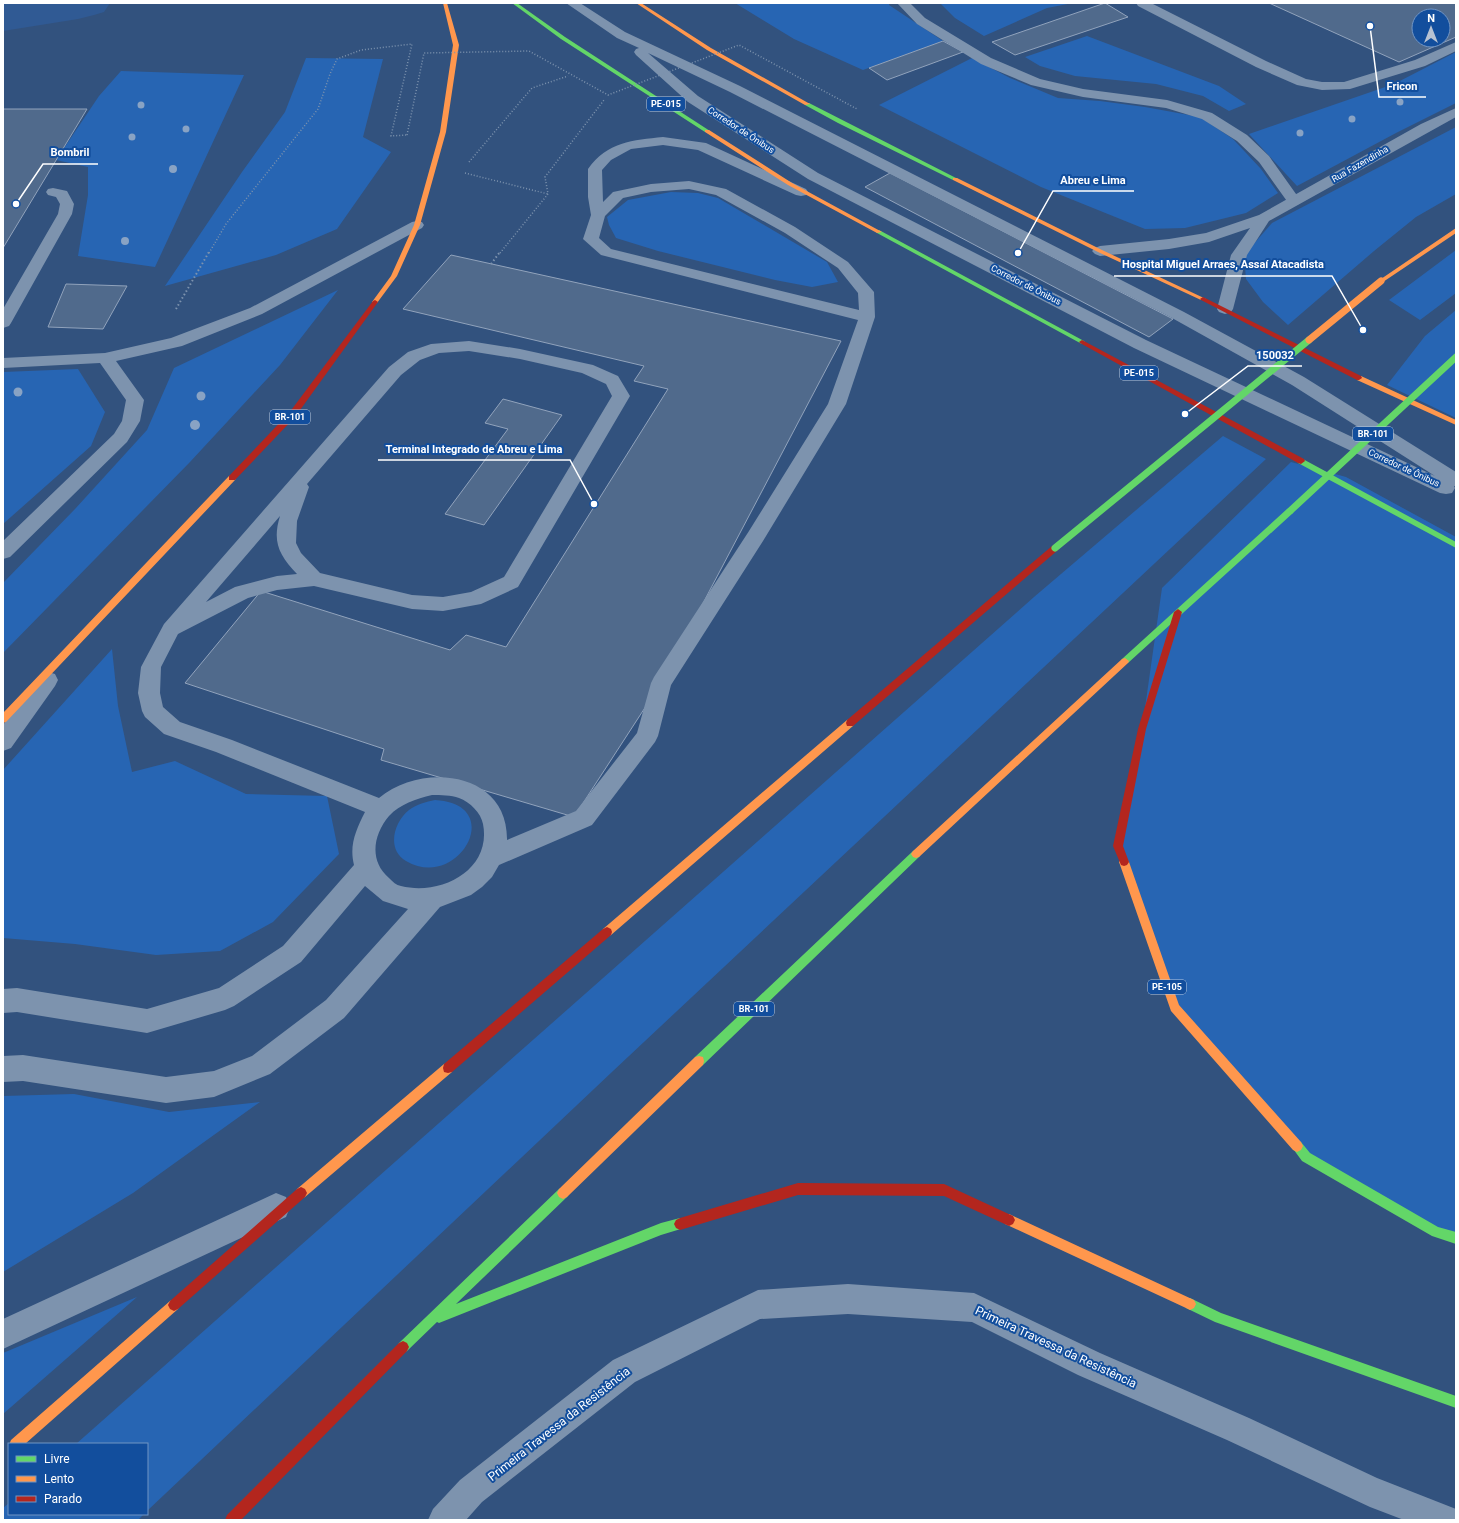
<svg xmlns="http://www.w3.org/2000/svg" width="1459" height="1523" font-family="Roboto,sans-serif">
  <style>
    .green { fill: #2765b3 }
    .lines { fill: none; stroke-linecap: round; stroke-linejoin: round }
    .river { fill: #305a94; fill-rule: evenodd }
    .building { fill: #506a8c; stroke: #91a3bc; fill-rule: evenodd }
    .path-far1 { stroke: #7d93ae; stroke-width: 1.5; stroke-dasharray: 1 2; stroke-linecap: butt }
    .path { stroke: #7d93ae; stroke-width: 2; stroke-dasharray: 1.5 2.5; stroke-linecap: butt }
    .lane { fill: #7d93ae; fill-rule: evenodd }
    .street { fill: #7d93ae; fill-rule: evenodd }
    .fast { fill: #63d668; fill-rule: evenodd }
    .slow { fill: #ff974d; fill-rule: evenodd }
    .jam { fill: #b3261e; fill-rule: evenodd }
    .path-bridge { stroke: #7d93ae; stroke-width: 1.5; stroke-dasharray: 1 2; stroke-linecap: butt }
    .fast-bridge { stroke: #63d668; stroke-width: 7 }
    .slow-bridge { stroke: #ff974d; stroke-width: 7 }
    .tree { fill: #89a3c4 }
    .labels { text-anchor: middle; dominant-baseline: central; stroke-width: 4; stroke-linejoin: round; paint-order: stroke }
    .shield { fill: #124e9d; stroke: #b8cae2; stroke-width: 1 }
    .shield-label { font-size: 9px; font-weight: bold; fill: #fff }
    .far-street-label { font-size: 9px; fill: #fff; stroke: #124e9d }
    .near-street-label { font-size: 12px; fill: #fff; stroke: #124e9d }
    .leader { fill: none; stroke: #fff; stroke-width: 1.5 }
    .callout-dot { fill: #fff; stroke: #124e9d; stroke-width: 1.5 }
    .callout-label { font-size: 11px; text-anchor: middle; font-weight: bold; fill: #fff; stroke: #124e9d; stroke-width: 4; stroke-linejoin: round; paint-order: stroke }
  </style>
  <rect width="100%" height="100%" fill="#32527e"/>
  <path class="green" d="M 735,3 L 889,3 L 889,5 L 943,41 L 863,70 L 794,39 Z
    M 940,3 L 1073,3 L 1047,8 L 984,36 L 955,18 Z
    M 1087,36 L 1219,86 L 1246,104 L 1229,111 L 1203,96 L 1156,84 L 1075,76 L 1040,66 L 1025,57 Z
    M 1456,52 L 1456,103 L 1396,133 L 1297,186 L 1249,134 L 1394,84 Z
    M 306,58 L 383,59 L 363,137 L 391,152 L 337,229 L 276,255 L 165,286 L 242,172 L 285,112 Z
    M 972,58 L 1010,78 L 1058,98 L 1100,101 L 1145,107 L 1200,117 L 1233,139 L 1261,169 L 1278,193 L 1246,213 L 1185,228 L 1145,229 L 1041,187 L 879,105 Z
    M 121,71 L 244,75 L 155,267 L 78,256 L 88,195 L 88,167 L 56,160 L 99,96 Z
    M 1456,127 L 1456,194 L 1416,217 L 1374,251 L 1288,325 L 1263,302 L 1246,279 L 1244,255 L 1272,223 Z
    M 671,192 L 698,193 L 718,198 L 827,262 L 838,282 L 812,287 L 775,280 L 658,251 L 616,238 L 609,225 L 607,217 L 628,200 Z
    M 1456,250 L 1456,293 L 1420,320 L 1389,300 Z
    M 338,290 L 280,365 L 190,462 L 3,653 L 3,583 L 75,509 L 147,430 L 174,368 Z
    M 1456,310 L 1456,418 L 1387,385 L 1425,336 Z
    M 78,369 L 105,412 L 91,446 L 3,524 L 3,372 Z
    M 1223,436 L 1266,459 L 613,1071 L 147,1511 L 147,1444 L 76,1444 L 1034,597 Z
    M 1291,462 L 1346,477 L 1456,537 L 1456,1238 L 1306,1157 L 1175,1008 L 1118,846 L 1142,729 L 1162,588 Z
    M 112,649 L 118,706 L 132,772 L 175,761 L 246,794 L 327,796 L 339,854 L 273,922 L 220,951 L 156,955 L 75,944 L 3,938 L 3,770 Z
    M 435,800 C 508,804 458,892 406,861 C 386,849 394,822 409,810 C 417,804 426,802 435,800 Z
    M 74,1094 L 169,1112 L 260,1102 L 133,1193 L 3,1272 L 3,1096 Z
    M 137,1297 L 3,1414 L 3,1353 Z
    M 9,1503 L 9,1514 L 144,1514 L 138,1520 L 3,1520 L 3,1508 Z"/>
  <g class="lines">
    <path class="river" d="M 3,3 L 110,3 L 104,12 L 94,15 L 78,19 L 3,31 Z"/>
  </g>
  <path class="building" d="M 1105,3 L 1128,17 L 1015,55 L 992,42 Z
    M 1269,3 L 1456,3 L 1456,37 L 1399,62 ZM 1419,16 L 1443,16 L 1443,40 L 1419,40 Z
    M 943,41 L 963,52 L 887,80 L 869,68 Z
    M 3,109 L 87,109 L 3,248 Z
    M 890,173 L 1173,319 L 1149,337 L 865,187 Z
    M 451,255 L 841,341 L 661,683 L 574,817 L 381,760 L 384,749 L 185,683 L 261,591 L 450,650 L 466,635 L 506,647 L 668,389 L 634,381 L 644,366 L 403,309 Z
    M 66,284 L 127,286 L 103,329 L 48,327 Z
    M 503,399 L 562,415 L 484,525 L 445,514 L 508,429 L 485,423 Z"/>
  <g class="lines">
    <path class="path-far1" d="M 469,162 L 532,88 L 568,76
      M 465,173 L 548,194
      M 209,253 L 226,224 L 318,109 L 330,74 L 337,59 L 361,50 L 412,44 L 391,136 L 407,135
      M 500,253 L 548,194 L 545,177 L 604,100"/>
    <path class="path" d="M 491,264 L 500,252
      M 176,309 L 209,252"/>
    <path class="lane" d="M 566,3 L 580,3 L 625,32 L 740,86 L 1184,312 L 1304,377 L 1456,472 L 1456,486 L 1454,486 L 1455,488 L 1452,493 L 1446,494 L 1440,493 L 1134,348 L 808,179 L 688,102 L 636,55 L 634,52 L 636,49 L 639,48 L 617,38 ZM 648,53 L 730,92 L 1172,318 L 1292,385 L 1435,476 L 1146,340 L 818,173 L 698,96 Z
      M 897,3 L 910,3 L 925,18 L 991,58 L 1040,79 L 1083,89 L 1167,100 L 1212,113 L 1247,135 L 1269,156 L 1301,201 L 1299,204 L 1294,205 L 1289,204 L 1259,162 L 1237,141 L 1202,119 L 1166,108 L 1083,97 L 1031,85 L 981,64 L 917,24 Z
      M 1136,3 L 1151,3 L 1266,61 L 1306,79 L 1322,82 L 1344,82 L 1415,60 L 1456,42 L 1456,51 L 1425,66 L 1350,89 L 1322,90 L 1297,85 L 1256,67 L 1138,6 Z
      M 663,137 L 706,143 L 806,189 L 808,192 L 806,195 L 801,196 L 796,195 L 698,150 L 663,145 L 631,149 L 611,160 L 602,170 L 603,202 L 613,192 L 651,184 L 689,181 L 726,189 L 795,227 L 848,262 L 874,292 L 875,317 L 846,404 L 763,541 L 671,685 L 658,736 L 655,742 L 592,825 L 499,865 L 492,877 L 482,887 L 471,895 L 440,907 L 344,1018 L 270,1074 L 214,1097 L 166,1103 L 23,1081 L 3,1082 L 3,1056 L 23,1055 L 166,1077 L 214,1071 L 252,1056 L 326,1000 L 408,909 L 383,901 L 365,886 L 301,962 L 234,1006 L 225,1010 L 147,1033 L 17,1012 L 3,1013 L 3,989 L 17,988 L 147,1009 L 219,988 L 283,946 L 354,865 C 349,845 356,830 365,812 L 216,752 L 164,734 L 145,717 L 142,711 L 138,693 L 141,667 L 164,624 L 389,367 L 408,352 L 431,344 L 469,341 L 520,349 L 593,365 L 618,376 L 630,396 L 518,587 L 481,604 L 443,611 L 412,609 L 314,586 L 277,590 L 248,598 L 178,634 L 161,667 L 160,693 L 163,707 L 180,722 L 232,740 L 379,798 C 422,762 508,771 507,840 L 576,811 L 637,733 L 651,683 L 654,677 L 749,531 L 828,404 L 858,320 L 601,255 L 583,239 L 591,215 L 588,197 L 588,169 C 607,142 633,140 663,137 ZM 689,189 L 716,195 L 785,233 L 838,268 L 858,293 L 859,310 L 611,249 L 599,238 L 605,216 L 623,198 L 651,192 ZM 469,351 L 520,359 L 582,373 L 606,384 L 612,396 L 504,577 L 471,592 L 443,597 L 412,595 L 320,573 L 301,553 L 296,543 L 297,521 L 309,487 L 307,484 L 401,375 L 420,360 L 439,353 ZM 280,516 C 272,542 279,555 297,574 L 277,576 L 235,587 L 206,602 ZM 432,795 C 441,795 451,795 459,798 C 470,802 481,813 483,824 C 492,870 441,896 401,886 C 396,885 393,882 389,878 C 369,861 373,835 389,816 C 400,804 416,799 432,795 Z
      M 53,188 L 67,191 L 74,204 L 72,214 L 11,323 L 9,326 L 3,328 L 3,309 L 58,214 L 60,204 L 56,197 L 48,195 L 46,192 L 48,189 Z
      M 417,221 L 422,222 L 424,225 L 422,228 L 262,314 L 182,346 L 116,361 L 144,400 L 140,421 L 127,442 L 10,557 L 3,559 L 3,541 L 114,434 L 122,421 L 126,400 L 100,363 L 3,368 L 3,358 L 105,353 L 171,338 L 250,308 L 412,222 Z
      M 48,672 L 55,674 L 58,680 L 55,686 L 11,748 L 3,751 L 3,725 L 41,674 Z
      M 276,1193 L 286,1197 L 290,1207 L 286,1217 L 3,1349 L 3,1319 Z"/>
    <path class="street" d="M 1456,108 L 1456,117 L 1269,221 L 1247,255 L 1233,309 L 1231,312 L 1225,314 L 1219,312 L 1217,309 L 1231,255 L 1250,228 L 1209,242 L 1169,249 L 1100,256 L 1095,254 L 1092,251 L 1095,248 L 1100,246 L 1169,239 L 1206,233 L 1259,215 L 1421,124 Z
      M 848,1284 L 974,1293 L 1100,1353 L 1249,1418 L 1377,1478 L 1456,1509 L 1456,1520 L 1404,1520 L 1370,1507 L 1227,1440 L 1078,1375 L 972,1322 L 848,1314 L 760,1319 L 635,1382 L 482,1502 L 466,1520 L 428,1520 L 433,1509 L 460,1480 L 613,1360 L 758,1290 Z"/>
    <path class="fast" d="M 512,3 L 517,3 L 565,37 L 710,131 L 705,132 L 561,39 Z
      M 805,103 L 809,103 L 958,179 L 953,180 L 838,123 L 805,105 Z
      M 879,230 L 1084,341 L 1085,342 L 1082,344 L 1080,343 L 877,233 L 876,232 Z
      M 1301,458 L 1456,542 L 1456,548 L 1298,463 L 1297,461 Z
      M 1290,508 L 1294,511 L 1293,513 L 1128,663 L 1122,663 L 1121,661 L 1122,659 L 1287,509 Z
      M 916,850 L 919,851 L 921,854 L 919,857 L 703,1065 L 699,1066 L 695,1065 L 694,1061 L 695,1057 L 913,851 Z
      M 1297,1140 L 1301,1142 L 1310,1153 L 1438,1227 L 1456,1232 L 1456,1244 L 1432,1236 L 1302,1161 L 1291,1146 L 1293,1142 Z
      M 563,1187 L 567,1189 L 569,1193 L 567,1197 L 456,1304 L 661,1223 L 680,1218 L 684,1220 L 686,1224 L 684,1228 L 661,1235 L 439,1323 L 437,1322 L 407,1351 L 403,1353 L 399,1351 L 397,1347 L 399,1343 L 559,1189 Z
      M 1190,1298 L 1221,1313 L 1456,1396 L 1456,1408 L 1215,1322 L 1186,1308 L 1184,1304 L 1186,1300 Z"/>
    <path class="slow" d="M 443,3 L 447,3 L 459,45 L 446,132 L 420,225 L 397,276 L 377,303 L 375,304 L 372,302 L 391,276 L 414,225 L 440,132 L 453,45 Z
      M 636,3 L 641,3 L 711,48 L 810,104 L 805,105 L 707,50 Z
      M 705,130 L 709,130 L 792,183 L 882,232 L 877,233 L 788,185 L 705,132 Z
      M 953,178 L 957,178 L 1102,250 L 1206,299 L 1201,300 L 1098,252 L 953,180 Z
      M 1456,228 L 1456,233 L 1383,282 L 1378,281 Z
      M 1357,376 L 1361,376 L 1456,420 L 1456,425 L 1357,380 Z
      M 232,475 L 236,478 L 235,480 L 6,722 L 3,723 L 3,713 L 229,476 Z
      M 1125,658 L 1129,661 L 1128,663 L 919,857 L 916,858 L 913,857 L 911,854 L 913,851 L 1122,659 Z
      M 850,719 L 853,720 L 854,723 L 853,726 L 611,935 L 607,937 L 603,935 L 602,932 L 603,929 L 847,720 Z
      M 1124,858 L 1127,859 L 1129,862 L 1179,1005 L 1301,1142 L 1303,1146 L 1301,1150 L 1297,1152 L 1293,1150 L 1171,1011 L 1119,862 L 1121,859 Z
      M 699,1056 L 703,1057 L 704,1061 L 703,1065 L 567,1197 L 563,1199 L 559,1197 L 557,1193 L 559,1189 L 695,1057 Z
      M 448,1063 L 452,1064 L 453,1068 L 452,1072 L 305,1197 L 301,1199 L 297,1197 L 295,1193 L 297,1189 L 444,1064 Z
      M 1009,1214 L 1194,1300 L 1196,1304 L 1194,1308 L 1190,1310 L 1186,1308 L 1005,1224 L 1003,1220 L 1005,1216 Z
      M 174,1299 L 178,1301 L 180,1305 L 178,1309 L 25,1444 L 9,1445 L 11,1440 L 170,1301 Z"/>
    <path class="jam" d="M 1203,297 L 1361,376 L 1362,378 L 1359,380 L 1357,380 L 1201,300 L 1200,299 Z
      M 375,300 L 378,302 L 295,417 L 235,480 L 229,480 L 229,476 L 289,413 L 373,301 Z
      M 1082,340 L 1304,459 L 1305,461 L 1301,464 L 1298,463 L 1080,343 L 1079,342 Z
      M 1055,545 L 1059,548 L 1058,550 L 853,726 L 847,726 L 846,723 L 847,720 L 1052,546 Z
      M 1178,609 L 1182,612 L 1146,729 L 1123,846 L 1129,862 L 1127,865 L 1124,866 L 1121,865 L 1113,846 L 1138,729 L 1174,612 Z
      M 607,927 L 611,929 L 612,932 L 611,935 L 452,1072 L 448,1073 L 444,1072 L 443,1068 L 444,1064 L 603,929 Z
      M 798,1183 L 944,1184 L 1013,1216 L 1015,1220 L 1013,1224 L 1009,1226 L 944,1196 L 798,1195 L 680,1230 L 676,1228 L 674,1224 L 676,1220 L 680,1218 Z
      M 301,1187 L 305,1189 L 307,1193 L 305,1197 L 178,1309 L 174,1311 L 170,1309 L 168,1305 L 170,1301 L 297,1189 Z
      M 403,1341 L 407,1343 L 409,1347 L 407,1351 L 241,1520 L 225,1520 L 227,1515 L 399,1343 Z"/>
    <path class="path-bridge" d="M 407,135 L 424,53 L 529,51 L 608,95 L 739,45 L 857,109"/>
    <path class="fast-bridge" d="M 1290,511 L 1456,357
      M 1055,548 L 1309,340"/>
    <path class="slow-bridge" d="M 1309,340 L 1381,281"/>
  </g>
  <g class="tree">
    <circle cx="1400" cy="102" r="3.5"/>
    <circle cx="141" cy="105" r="3.5"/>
    <circle cx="1352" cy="119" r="3.5"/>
    <circle cx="186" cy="129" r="3.5"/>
    <circle cx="1300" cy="133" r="3.5"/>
    <circle cx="132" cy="137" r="3.5"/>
    <circle cx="173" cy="169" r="4"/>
    <circle cx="125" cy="241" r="4"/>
    <circle cx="18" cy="392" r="4.5"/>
    <circle cx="201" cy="396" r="4.5"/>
    <circle cx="195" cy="425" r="5"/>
  </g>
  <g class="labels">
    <g class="shield">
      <rect x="647" y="97" width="38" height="14" rx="3"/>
      <rect x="1120" y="366" width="38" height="14" rx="3"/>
      <rect x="270" y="410" width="40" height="14" rx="3"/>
      <rect x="1353" y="427" width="40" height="14" rx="3"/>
      <rect x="1148" y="980" width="38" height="14" rx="3"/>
      <rect x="734" y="1002" width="40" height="14" rx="3"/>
    </g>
    <g class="shield-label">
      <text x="666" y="104">PE-015</text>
      <text x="1139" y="373">PE-015</text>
      <text x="290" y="417">BR-101</text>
      <text x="1373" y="434">BR-101</text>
      <text x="1167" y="987">PE-105</text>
      <text x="754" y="1009">BR-101</text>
    </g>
    <g class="far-street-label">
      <text transform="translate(741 130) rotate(33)">Corredor de Ônibus</text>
      <text transform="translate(1360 164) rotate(-30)">Rua Fazendinha</text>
      <text transform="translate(1026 285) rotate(27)">Corredor de Ônibus</text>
      <text transform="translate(1404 468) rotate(25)">Corredor de Ônibus</text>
    </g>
    <g class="near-street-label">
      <text transform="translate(1056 1347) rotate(25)">Primeira Travessa da Resistência</text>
      <text transform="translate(559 1424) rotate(-38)">Primeira Travessa da Resistência</text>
    </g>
  </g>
  <path class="leader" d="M1370 26L1379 97H1426M16 204L43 164H98M1018 253L1053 191H1134M1363 330L1332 276H1114M1185 414L1248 366H1302M594 504L570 460H378"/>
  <g class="callout-dot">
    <circle cx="1370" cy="26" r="4"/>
    <circle cx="16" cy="204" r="4"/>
    <circle cx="1018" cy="253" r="4"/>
    <circle cx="1363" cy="330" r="4"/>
    <circle cx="1185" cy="414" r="4"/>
    <circle cx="594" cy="504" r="4"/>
  </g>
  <g class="callout-label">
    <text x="1402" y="90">Fricon</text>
    <text x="70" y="156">Bombril</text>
    <text x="1093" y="184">Abreu e Lima</text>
    <text x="1223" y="268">Hospital Miguel Arraes, Assaí Atacadista</text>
    <text x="1275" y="359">150032</text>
    <text x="474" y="453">Terminal Integrado de Abreu e Lima</text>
  </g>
  <rect width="1459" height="1523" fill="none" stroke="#ffffff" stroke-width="8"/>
  <rect x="8" y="1443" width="140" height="72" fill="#124e9d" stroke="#7195c4"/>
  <rect x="16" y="1456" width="20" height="6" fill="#63d668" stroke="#7195c4"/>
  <text x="44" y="1463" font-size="12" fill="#ffffff">Livre</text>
  <rect x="16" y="1476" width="20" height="6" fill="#ff974d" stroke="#7195c4"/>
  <text x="44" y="1483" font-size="12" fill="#ffffff">Lento</text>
  <rect x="16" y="1496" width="20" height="6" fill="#b3261e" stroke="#7195c4"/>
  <text x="44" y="1503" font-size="12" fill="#ffffff">Parado</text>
  <g transform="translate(1431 28)"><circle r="19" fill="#124e9d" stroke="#7195c4"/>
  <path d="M0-3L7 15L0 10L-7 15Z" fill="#b7c2d2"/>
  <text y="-6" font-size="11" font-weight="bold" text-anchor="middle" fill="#ffffff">N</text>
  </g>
</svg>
